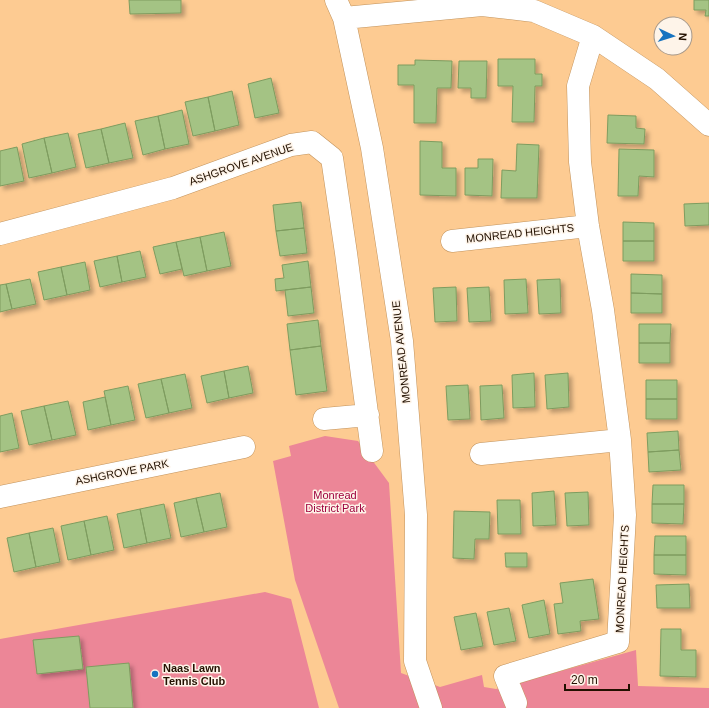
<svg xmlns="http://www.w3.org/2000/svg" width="709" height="708" font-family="Helvetica,sans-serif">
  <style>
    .green { fill: #ec8697 }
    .building { fill: #a4c384; stroke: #7e9c5f; filter: url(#shadow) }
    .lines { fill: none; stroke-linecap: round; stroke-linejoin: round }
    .minor-casing { stroke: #c2935c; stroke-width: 23 }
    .minor { stroke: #fff; stroke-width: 22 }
    .poi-dot { fill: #1673c0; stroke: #fef4e9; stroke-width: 1.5 }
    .labels { text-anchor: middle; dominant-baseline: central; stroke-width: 3; stroke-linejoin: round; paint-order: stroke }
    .street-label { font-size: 11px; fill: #221000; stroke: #fef4e9 }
    .park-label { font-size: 11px; fill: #9d003d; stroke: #fef4e9 }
    .poi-label { font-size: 11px; font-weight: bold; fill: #221000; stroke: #fef4e9; text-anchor: start }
  </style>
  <defs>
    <filter id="shadow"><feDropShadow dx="3.5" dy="3.5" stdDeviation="2" flood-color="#0004"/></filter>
  </defs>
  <rect width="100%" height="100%" fill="#fdcb92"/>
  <path class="green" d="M 325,436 L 358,441 L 389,483 L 401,673 L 440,687 L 482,675 L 484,687 L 496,689 L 636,650 L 638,686 L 709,688 L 709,708 L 339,708 L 295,580 L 273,461 L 291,456 L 289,446 Z
    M 265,592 L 291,599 L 319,708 L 0,708 L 0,639 Z"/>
  <path class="building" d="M 129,0 L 181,0 L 181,13 L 130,14 Z
    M 694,0 L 709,0 L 709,16 L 705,16 L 706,10 L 694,10 Z
    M 498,59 L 535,59 L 535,74 L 542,74 L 542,86 L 535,86 L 534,122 L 512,122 L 513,86 L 498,86 Z
    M 415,60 L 452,61 L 451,88 L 437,88 L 436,123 L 414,123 L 414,85 L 398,85 L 398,65 L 415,65 Z
    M 459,61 L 487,61 L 486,98 L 471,98 L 471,88 L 458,88 Z
    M 271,78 L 279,113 L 255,118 L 248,84 Z
    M 232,91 L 239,125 L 215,131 L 208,97 Z
    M 208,97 L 215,131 L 193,136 L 185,102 Z
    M 182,110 L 189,144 L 165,149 L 158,116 Z
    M 608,115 L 636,116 L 636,128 L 645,129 L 644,144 L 607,143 Z
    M 158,116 L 165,149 L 143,155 L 135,121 Z
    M 125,123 L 133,158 L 109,163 L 101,129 Z
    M 101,129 L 109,163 L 86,168 L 78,134 Z
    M 68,133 L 76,167 L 52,173 L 44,138 Z
    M 44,138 L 52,173 L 29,178 L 22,144 Z
    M 420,141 L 442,142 L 442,168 L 456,168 L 456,196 L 420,195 Z
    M 517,144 L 539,145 L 537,198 L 501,198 L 502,170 L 516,171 Z
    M 17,147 L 24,181 L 0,186 L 0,151 Z
    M 619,149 L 654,150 L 654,177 L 639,176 L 638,196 L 618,196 Z
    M 478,159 L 493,159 L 492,196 L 465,195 L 465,168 L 478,168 Z
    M 301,202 L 304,228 L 276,231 L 273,205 Z
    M 709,203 L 709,225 L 685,226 L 684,204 Z
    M 623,222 L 654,223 L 654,241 L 623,241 Z
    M 304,228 L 307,253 L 280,256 L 276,231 Z
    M 224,232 L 231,266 L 207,271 L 200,237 Z
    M 200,237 L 207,271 L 184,276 L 176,242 Z
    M 623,241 L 654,241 L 654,261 L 623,261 Z
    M 176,242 L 182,269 L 160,274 L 153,247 Z
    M 140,251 L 146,277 L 122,282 L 117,256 Z
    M 117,256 L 122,282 L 100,287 L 94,261 Z
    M 308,261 L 311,287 L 276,291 L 275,279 L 284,278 L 282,265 Z
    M 85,262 L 90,290 L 67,295 L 61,267 Z
    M 61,267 L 67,295 L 44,300 L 38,272 Z
    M 631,274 L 662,275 L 662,294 L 631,293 Z
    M 30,279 L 36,304 L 12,309 L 6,284 Z
    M 526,279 L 528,313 L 505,314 L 504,280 Z
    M 560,279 L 561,313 L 539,314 L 537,280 Z
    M 6,284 L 12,309 L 0,312 L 0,285 Z
    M 311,287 L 314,313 L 288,316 L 285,290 Z
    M 456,287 L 457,321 L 435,322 L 433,288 Z
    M 489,287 L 491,321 L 469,322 L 467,288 Z
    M 631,293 L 662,294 L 662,313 L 631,313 Z
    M 318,320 L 321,346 L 290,350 L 287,324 Z
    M 639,324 L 671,324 L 670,343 L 639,343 Z
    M 639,343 L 670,343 L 670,363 L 639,363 Z
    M 321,346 L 327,391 L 296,395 L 290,350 Z
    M 248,366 L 253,393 L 229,398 L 224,371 Z
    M 224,371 L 229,398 L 207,403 L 201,376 Z
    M 534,373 L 535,407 L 513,408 L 512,375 Z
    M 568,373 L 569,407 L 547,409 L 545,375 Z
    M 185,374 L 192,408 L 169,413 L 161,379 Z
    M 161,379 L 169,413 L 146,418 L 138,384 Z
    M 646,380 L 677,380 L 677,399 L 646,399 Z
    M 468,385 L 470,419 L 448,420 L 446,386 Z
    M 502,385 L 504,418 L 481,420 L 480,386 Z
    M 128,386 L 135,420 L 111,425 L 104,391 Z
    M 105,397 L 111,425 L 88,430 L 83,402 Z
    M 646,399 L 677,399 L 677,419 L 646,419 Z
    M 68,401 L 76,435 L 52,440 L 44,406 Z
    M 44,406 L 52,440 L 29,445 L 21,411 Z
    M 12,413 L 19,448 L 0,452 L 0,416 Z
    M 678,431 L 679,450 L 648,452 L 647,433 Z
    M 679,450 L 681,470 L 649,472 L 648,452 Z
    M 653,485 L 684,485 L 684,504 L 652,504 Z
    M 554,491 L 556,525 L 533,526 L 532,493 Z
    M 588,492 L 589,525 L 567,526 L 565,493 Z
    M 220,493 L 227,527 L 204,532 L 196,498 Z
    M 196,498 L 204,532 L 181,537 L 174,503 Z
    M 497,500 L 520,500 L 521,534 L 498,534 Z
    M 164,504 L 171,538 L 147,543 L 140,509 Z
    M 652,504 L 684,504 L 683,524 L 652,523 Z
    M 140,509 L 147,543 L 124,548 L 117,514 Z
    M 454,511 L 490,512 L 489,539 L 475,539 L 474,559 L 453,558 Z
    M 107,516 L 114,550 L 91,555 L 84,521 Z
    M 84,521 L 91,555 L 68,560 L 61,526 Z
    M 53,528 L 60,562 L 36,567 L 29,533 Z
    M 29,533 L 36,567 L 14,572 L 7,538 Z
    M 655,536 L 686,536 L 686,555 L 654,555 Z
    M 505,553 L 527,553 L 527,567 L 506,567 Z
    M 654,555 L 686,555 L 686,575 L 654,574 Z
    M 593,579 L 599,619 L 580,621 L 581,631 L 558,634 L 554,604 L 563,603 L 560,583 Z
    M 689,584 L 690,608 L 657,608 L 656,585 Z
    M 544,600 L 550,634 L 529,638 L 522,605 Z
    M 509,608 L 516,641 L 494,645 L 487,612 Z
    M 476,613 L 483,646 L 461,650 L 454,617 Z
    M 661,629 L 681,629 L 681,650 L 696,650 L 696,677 L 660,676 Z
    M 79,636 L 83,669 L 37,674 L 33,640 Z
    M 129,663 L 133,708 L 90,708 L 86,667 Z"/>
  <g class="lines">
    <defs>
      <path id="minor" d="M 336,0 L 344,18 L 372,148 L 402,341 L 416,515 L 415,661 L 431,708
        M 344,18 L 482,5 L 534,11 L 593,36 L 657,79 L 709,125
        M 0,234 L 173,188 L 291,145 L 312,142 L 332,158 L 346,253 L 372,451
        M 452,241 L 588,226
        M 324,419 L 368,415
        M 481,454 L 620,440
        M 0,497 L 244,447
        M 516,703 L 505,676 L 618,642 L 625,515 L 620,440 L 603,310 L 588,226 L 580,162 L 578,86 L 593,36"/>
    </defs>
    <use href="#minor" class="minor-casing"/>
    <use href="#minor" class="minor"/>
  </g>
  <circle class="poi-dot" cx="155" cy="674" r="4"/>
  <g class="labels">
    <g class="street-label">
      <text transform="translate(241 164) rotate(-19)">ASHGROVE AVENUE</text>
      <text transform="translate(520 233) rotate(-6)">MONREAD HEIGHTS</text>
      <text transform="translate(401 352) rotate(-96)">MONREAD AVENUE</text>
      <text transform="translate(122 472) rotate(-11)">ASHGROVE PARK</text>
      <text transform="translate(622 579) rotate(-87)">MONREAD HEIGHTS</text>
    </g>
    <g class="park-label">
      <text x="335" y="495">Monread<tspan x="335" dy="13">District Park</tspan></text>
    </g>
    <g class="poi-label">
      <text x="163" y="668">Naas Lawn<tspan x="163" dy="13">Tennis Club</tspan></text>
    </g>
  </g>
  <g transform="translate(673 36) rotate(94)"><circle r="19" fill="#fef4e9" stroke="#a6998c"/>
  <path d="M0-3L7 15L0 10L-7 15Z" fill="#1673c0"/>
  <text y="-6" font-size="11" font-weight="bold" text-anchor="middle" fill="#221000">N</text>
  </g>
  <path d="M565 684v6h64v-6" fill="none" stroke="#221000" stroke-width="2"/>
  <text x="571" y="684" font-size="12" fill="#221000" stroke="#fef4e9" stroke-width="3" paint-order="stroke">20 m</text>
</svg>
